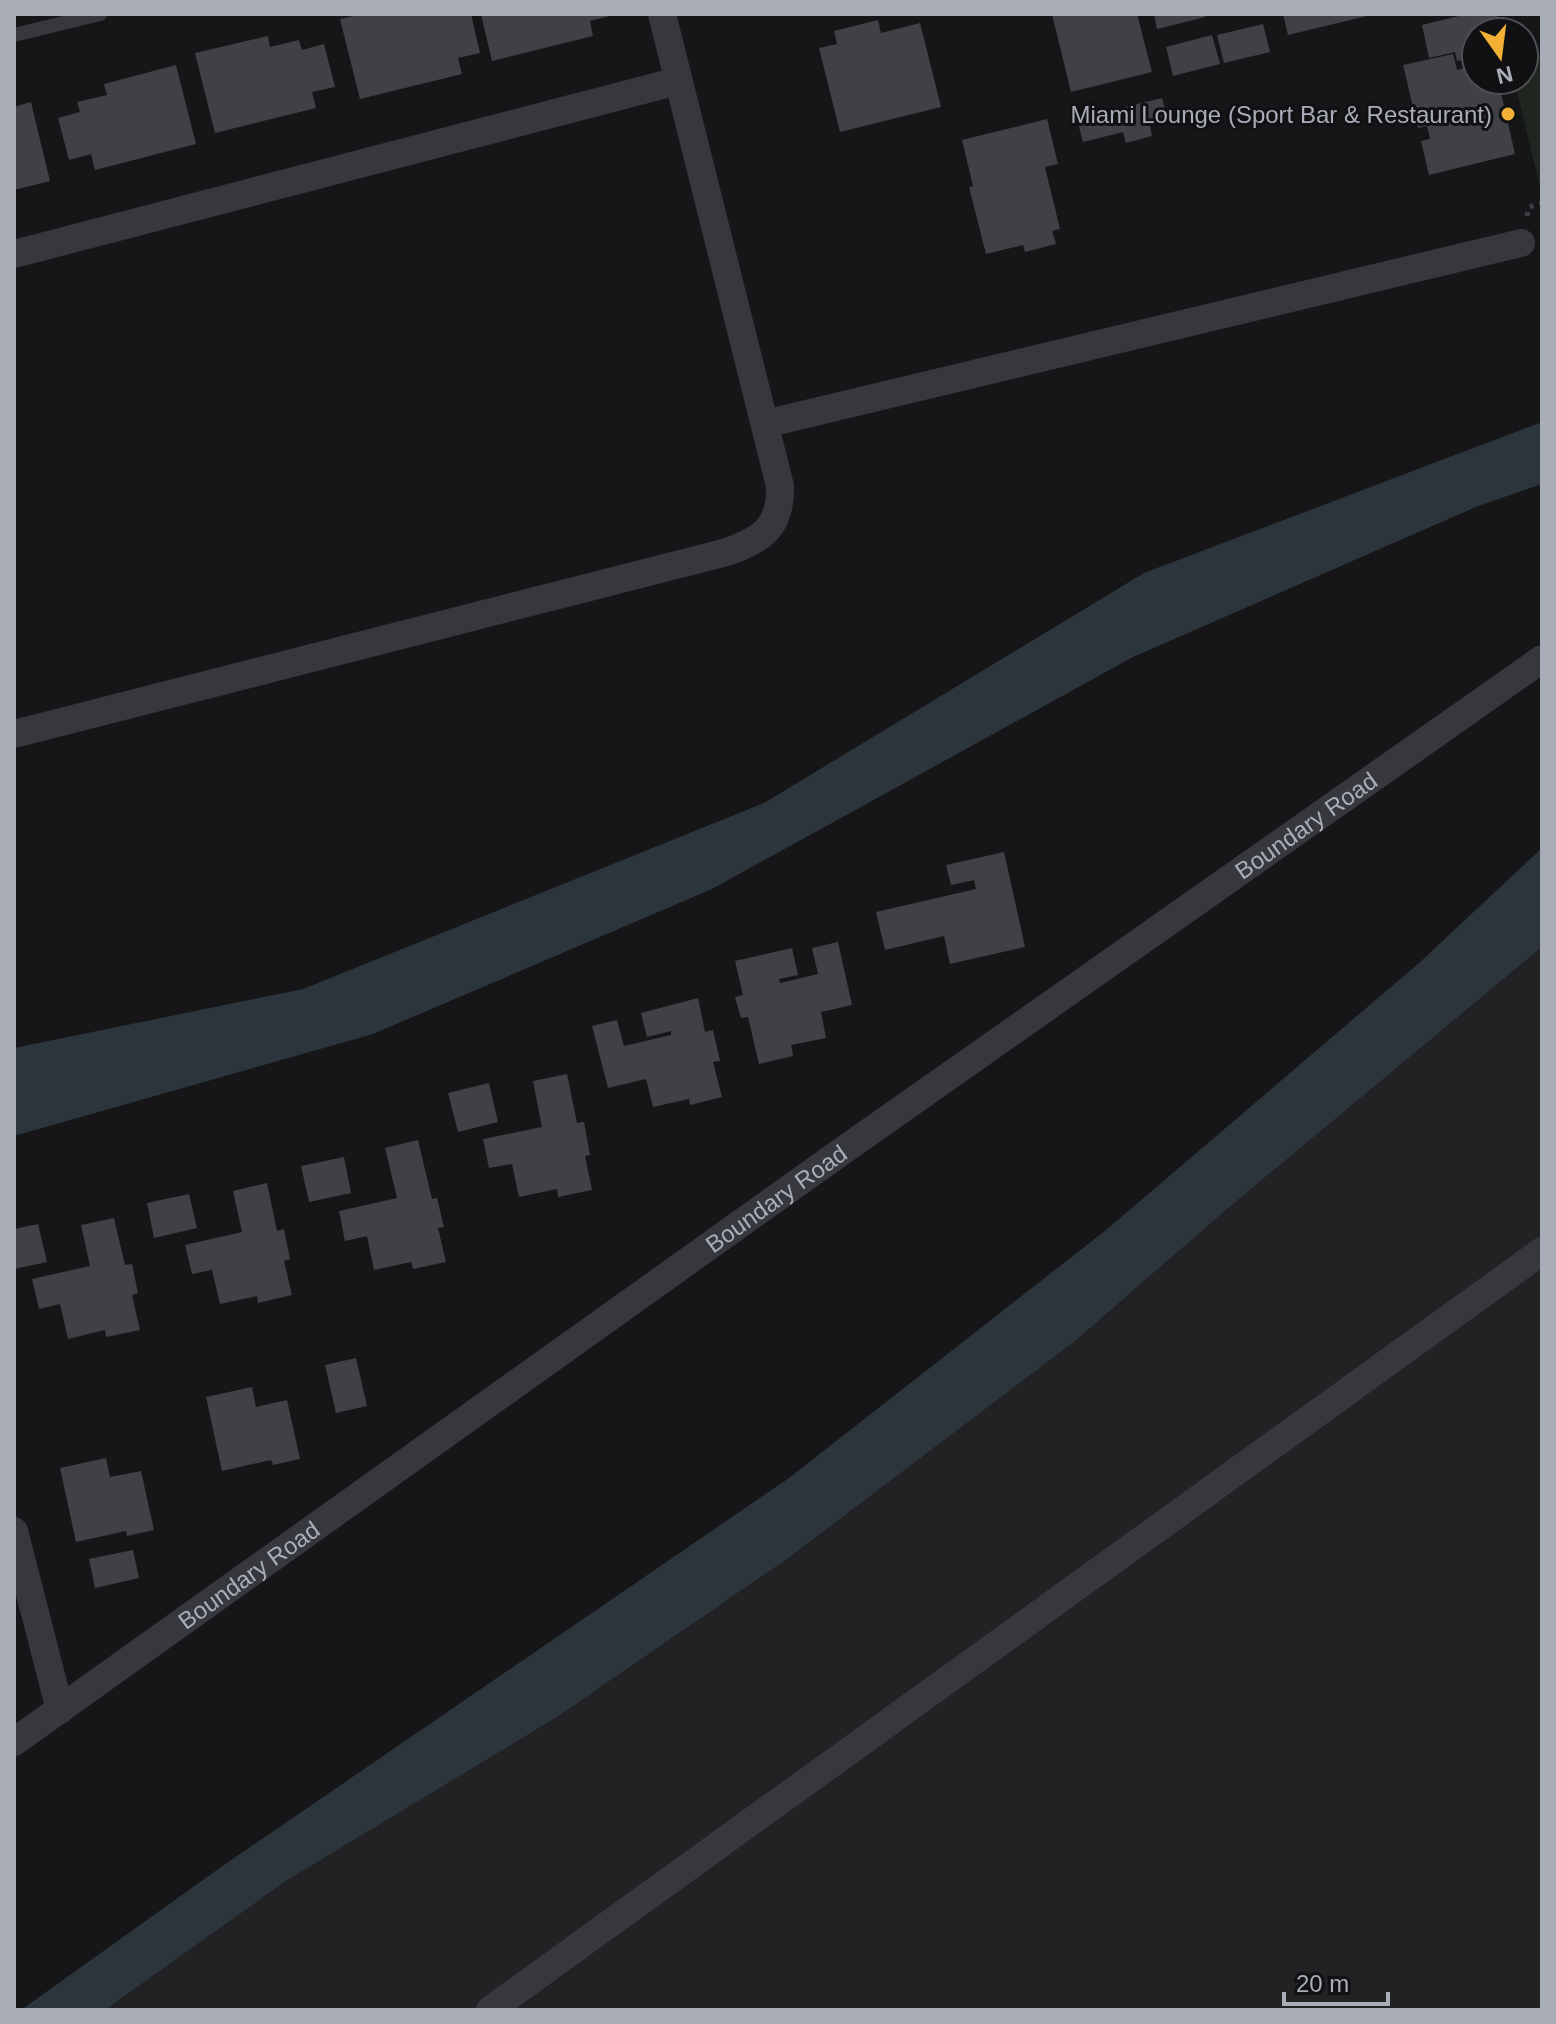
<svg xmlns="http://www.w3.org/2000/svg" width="1556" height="2024" font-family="Arial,sans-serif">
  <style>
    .built { fill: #222225 }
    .green { fill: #1e261f }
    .water { fill: #2c353c }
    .building { fill: #404145 }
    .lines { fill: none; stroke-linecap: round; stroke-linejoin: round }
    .path { stroke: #3d3f44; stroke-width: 5; stroke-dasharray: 4 6; stroke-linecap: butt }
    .lane { stroke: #37383d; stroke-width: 14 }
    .street { stroke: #37383d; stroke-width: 28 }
    .poi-dot { fill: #f2b134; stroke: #111113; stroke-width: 3 }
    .labels { text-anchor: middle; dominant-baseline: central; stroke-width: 6; stroke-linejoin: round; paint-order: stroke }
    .poi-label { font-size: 24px; fill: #a8adb8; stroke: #111113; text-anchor: end }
    .street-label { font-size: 24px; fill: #a8adb8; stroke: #111113 }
  </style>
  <rect width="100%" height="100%" fill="#161618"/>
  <path class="built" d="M 1542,947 L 1542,2010 L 105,2010 L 286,1881 L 557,1717 L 787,1559 L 1074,1342 L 1227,1209 Z"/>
  <path class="green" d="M 1542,52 L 1542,195 L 1514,80 L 1524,80 L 1524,57 Z"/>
  <path class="water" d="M 1542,422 L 1542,484 L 1478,506 L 1133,657 L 712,889 L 373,1034 L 14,1136 L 14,1048 L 303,989 L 764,803 L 1144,573 Z
    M 1542,848 L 1542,947 L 1227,1209 L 1074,1342 L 787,1559 L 557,1717 L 286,1881 L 105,2010 L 21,2010 L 221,1867 L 789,1478 L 1106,1230 L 1419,963 Z"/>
  <path class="building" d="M 362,14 L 471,14 L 480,53 L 458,58 L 462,74 L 360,99 L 340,19 Z
    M 481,14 L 614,14 L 614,15 L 590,21 L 593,36 L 492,61 Z
    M 1052,14 L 1137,14 L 1152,72 L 1071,92 Z
    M 1154,14 L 1205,14 L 1205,17 L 1157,29 Z
    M 1283,14 L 1371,14 L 1371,15 L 1288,35 Z
    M 1467,14 L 1497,14 L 1502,32 L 1476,32 L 1476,57 L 1457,61 L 1455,52 L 1429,58 L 1422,25 Z
    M 878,20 L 881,33 L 920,23 L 941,107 L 840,132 L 819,48 L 837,44 L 834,31 Z
    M 1263,24 L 1270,52 L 1224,63 L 1217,35 Z
    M 1212,35 L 1220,64 L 1173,76 L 1166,47 Z
    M 268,36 L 270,47 L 299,40 L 302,50 L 324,44 L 335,87 L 312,92 L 316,108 L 215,133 L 195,53 Z
    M 1453,54 L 1457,70 L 1476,65 L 1476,80 L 1498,80 L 1515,154 L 1429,175 L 1421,141 L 1430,139 L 1427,126 L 1418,128 L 1403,65 Z
    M 176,65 L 196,144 L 95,170 L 91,154 L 69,160 L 58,118 L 80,112 L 77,102 L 107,95 L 104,84 Z
    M 1162,98 L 1168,121 L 1150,126 L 1152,136 L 1126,143 L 1123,132 L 1083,142 L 1077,119 Z
    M 31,102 L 50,181 L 14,190 L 14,107 Z
    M 1047,119 L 1058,164 L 1045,167 L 1060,229 L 1052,231 L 1056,244 L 1025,252 L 1023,245 L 986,254 L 969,187 L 973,186 L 962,140 Z
    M 1004,852 L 1025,947 L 950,964 L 944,936 L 885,950 L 876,912 L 976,889 L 974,880 L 951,885 L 946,865 Z
    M 838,942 L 852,1005 L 821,1012 L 826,1038 L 791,1045 L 793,1056 L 759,1064 L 748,1017 L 741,1018 L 735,997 L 743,995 L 735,961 L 792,948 L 798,975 L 779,979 L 780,983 L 818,974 L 812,948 Z
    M 698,998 L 705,1032 L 713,1030 L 720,1061 L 713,1062 L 722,1097 L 690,1105 L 689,1099 L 653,1107 L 646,1079 L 608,1088 L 592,1026 L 617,1020 L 624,1046 L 671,1035 L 671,1031 L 647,1037 L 641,1013 Z
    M 567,1074 L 577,1123 L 584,1122 L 590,1155 L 585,1156 L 592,1190 L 558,1197 L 557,1189 L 519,1197 L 512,1164 L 489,1168 L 483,1139 L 542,1127 L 533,1081 Z
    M 489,1083 L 498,1122 L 458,1132 L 448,1093 Z
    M 418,1140 L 432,1199 L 437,1198 L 444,1227 L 438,1228 L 446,1262 L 413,1269 L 411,1262 L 374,1270 L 367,1236 L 345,1241 L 339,1211 L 397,1198 L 385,1148 Z
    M 344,1157 L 351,1193 L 309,1202 L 301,1166 Z
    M 267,1183 L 277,1231 L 284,1229 L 290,1259 L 284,1261 L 292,1295 L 258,1303 L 257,1296 L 220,1304 L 212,1270 L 192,1274 L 185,1245 L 242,1232 L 233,1191 Z
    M 189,1194 L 197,1228 L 154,1238 L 147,1203 Z
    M 114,1218 L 125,1265 L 132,1264 L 138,1293 L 132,1295 L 140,1330 L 106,1337 L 105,1330 L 68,1339 L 60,1304 L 39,1309 L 32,1279 L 90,1266 L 81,1225 Z
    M 38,1224 L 47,1262 L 14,1269 L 14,1229 Z
    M 356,1358 L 367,1406 L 336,1413 L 325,1365 Z
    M 252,1387 L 256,1407 L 287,1400 L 300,1459 L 273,1465 L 271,1460 L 222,1471 L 206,1397 Z
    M 106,1458 L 110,1477 L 141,1471 L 154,1530 L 127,1536 L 126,1531 L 76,1542 L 60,1468 Z
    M 133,1550 L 139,1578 L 95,1588 L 89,1559 Z"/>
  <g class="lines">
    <path class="path" d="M 1527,216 L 1529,207 L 1542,203"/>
    <path class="lane" d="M 14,35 L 100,14"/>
    <g class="street">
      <path d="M 14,254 L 678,81"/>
      <path d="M 765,424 L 1521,243"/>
      <path d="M 14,734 L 727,552 C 763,539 781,527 780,486 L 662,14"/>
      <path d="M 14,1531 L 60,1710"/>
      <path id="s1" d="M 14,1742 L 838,1154 L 1542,659"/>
      <path d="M 490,2010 L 1542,1251"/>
    </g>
  </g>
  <circle class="poi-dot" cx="1508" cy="114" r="8"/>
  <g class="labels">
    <g class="poi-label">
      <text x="1492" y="114">Miami Lounge (Sport Bar &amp; Restaurant)</text>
    </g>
    <g class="street-label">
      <text stroke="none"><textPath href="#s1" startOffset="1584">Boundary Road</textPath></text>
      <text stroke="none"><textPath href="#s1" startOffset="936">Boundary Road</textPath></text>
      <text stroke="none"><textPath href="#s1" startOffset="288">Boundary Road</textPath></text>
    </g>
  </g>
  <rect width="1556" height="2024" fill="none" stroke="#a8adb8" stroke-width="32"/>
  <g transform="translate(1500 56) rotate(166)"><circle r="38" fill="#111113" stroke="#4d4f55" stroke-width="2"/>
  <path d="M0-6L14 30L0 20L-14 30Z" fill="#f2b134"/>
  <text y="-12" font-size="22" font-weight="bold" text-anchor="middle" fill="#a8adb8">N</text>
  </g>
  <path d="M1284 1992v12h104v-12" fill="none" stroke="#a8adb8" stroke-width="4"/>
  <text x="1296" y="1992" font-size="24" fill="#a8adb8" stroke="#111113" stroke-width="6" paint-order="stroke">20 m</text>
</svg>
